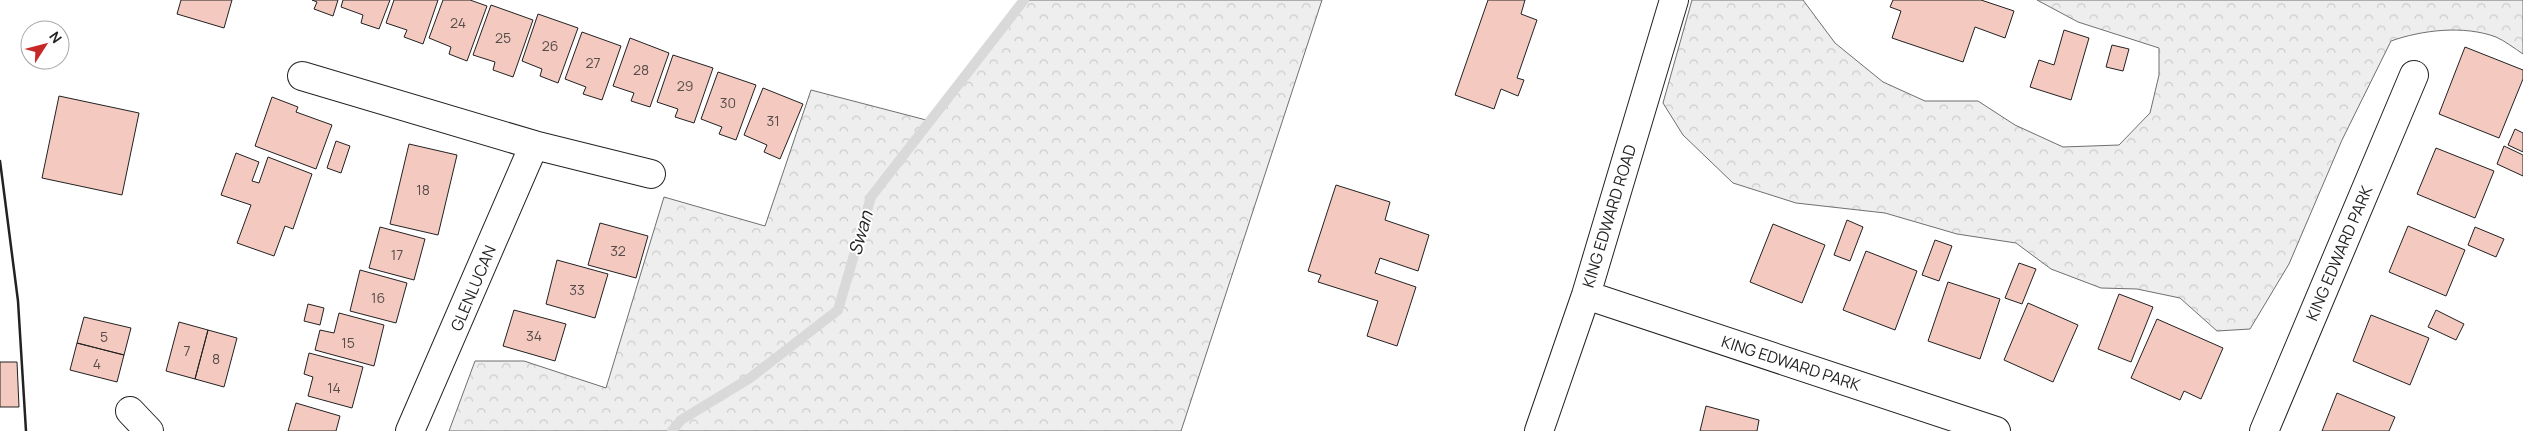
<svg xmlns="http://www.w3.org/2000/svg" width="2523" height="431" font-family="Manrope,sans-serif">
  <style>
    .forest { fill: url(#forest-crowns); stroke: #6f6f6f }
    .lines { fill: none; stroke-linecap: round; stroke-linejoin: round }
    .stream { stroke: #d9d9d9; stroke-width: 10 }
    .building { fill: #f3c9c0; stroke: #222 }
    .street-casing { stroke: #222; stroke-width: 30 }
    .street { stroke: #fff; stroke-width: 28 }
    .wall { stroke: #222; stroke-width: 2.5 }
    .labels { text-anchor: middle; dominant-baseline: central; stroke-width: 4; stroke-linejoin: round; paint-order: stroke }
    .number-label { font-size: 14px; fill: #564c4a }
    .street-label { font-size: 16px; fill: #222; stroke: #fff }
    .water-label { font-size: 18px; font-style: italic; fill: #222; stroke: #fff }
  </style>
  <defs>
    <pattern id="forest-crowns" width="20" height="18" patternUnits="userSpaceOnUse" patternTransform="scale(1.25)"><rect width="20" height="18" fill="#eee"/><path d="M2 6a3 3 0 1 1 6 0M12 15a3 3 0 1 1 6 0" fill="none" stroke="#ccc"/></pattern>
  </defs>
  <rect width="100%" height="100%" fill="#fff"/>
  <path class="forest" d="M 1024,0 L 1322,0 L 1181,431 L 449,431 L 475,361 L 524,361 L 606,388 L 664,197 L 765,226 L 811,90 L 930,121 Z
    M 1692,0 L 1803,0 L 1835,43 L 1883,82 L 1925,101 L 1978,101 L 2015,125 L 2063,147 L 2119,145 L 2150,113 L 2159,75 L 2159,48 L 2078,22 L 2037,0 L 2523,0 L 2523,54 C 2514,48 2505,41 2496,37 C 2464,25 2422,30 2391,41 L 2342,140 L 2289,264 L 2250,329 L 2217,331 L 2180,298 L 2137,289 L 2101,288 L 2051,269 L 2016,243 L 1957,234 L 1885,213 L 1796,203 L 1733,183 L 1683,135 L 1663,103 Z"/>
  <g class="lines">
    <path class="stream" d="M 672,431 L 681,420 L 750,378 L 838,310 L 871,197 L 1024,0"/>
  </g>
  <path class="building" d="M 181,0 L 232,0 L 224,28 L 177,14 Z
    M 312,0 L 338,0 L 333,16 L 314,9 L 317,2 Z
    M 343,0 L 390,0 L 379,29 L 361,23 L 363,15 L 341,7 Z
    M 394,0 L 438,0 L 423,44 L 404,37 L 407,30 L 386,23 Z
    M 443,0 L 470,0 L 487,6 L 467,61 L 449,54 L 451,47 L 429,38 Z
    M 1488,0 L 1525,0 L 1521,14 L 1537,20 L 1517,78 L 1524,80 L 1518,96 L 1501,89 L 1494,109 L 1455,95 Z
    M 1893,0 L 1981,0 L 2014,11 L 2005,38 L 1975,27 L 1963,62 L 1892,38 L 1901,11 L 1890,7 Z
    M 491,5 L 533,20 L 513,77 L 493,70 L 495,62 L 473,55 Z
    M 538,14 L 578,28 L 558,83 L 540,76 L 542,69 L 522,61 Z
    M 2064,30 L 2089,38 L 2071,100 L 2030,87 L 2039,60 L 2054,65 Z
    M 582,32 L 621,46 L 602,100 L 583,94 L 586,87 L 565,79 Z
    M 630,38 L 669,53 L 650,107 L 631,101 L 634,93 L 613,86 Z
    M 2112,45 L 2129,49 L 2123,71 L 2106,67 Z
    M 2465,47 L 2523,70 L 2523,79 L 2499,138 L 2439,114 Z
    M 673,55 L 713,68 L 694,123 L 675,117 L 678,109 L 657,102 Z
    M 718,72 L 756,85 L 736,140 L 719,134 L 722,127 L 701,119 Z
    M 763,88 L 803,104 L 780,159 L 764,152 L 767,145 L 744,135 Z
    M 59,96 L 139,113 L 122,195 L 42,178 Z
    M 272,97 L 298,107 L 296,112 L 332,125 L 316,169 L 255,146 Z
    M 2515,129 L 2523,133 L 2523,152 L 2508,145 Z
    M 336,141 L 350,146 L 341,173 L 327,168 Z
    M 409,144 L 457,155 L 438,235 L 390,224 Z
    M 2504,146 L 2523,155 L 2523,176 L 2497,164 Z
    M 2436,148 L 2494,171 L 2475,218 L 2417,194 Z
    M 236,153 L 259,162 L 252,181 L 259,183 L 268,157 L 312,174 L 293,229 L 285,226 L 274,256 L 237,243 L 251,205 L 221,195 Z
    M 1336,185 L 1390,202 L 1385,220 L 1429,235 L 1418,271 L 1380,258 L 1375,273 L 1416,287 L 1397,346 L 1367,336 L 1378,301 L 1318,282 L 1321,275 L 1308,271 Z
    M 1847,220 L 1863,227 L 1850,261 L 1834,255 Z
    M 600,223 L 648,236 L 636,278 L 588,265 Z
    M 1773,224 L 1825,245 L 1802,303 L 1750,282 Z
    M 2408,226 L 2465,250 L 2446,296 L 2389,272 Z
    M 380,227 L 425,239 L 414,280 L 369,268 Z
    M 2475,227 L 2504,239 L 2496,257 L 2468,245 Z
    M 1935,240 L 1952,246 L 1939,281 L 1922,275 Z
    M 1866,251 L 1917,271 L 1895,330 L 1843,310 Z
    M 557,260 L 608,274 L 595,318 L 546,304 Z
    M 2019,263 L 2036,269 L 2022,304 L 2005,298 Z
    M 360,270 L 407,283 L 396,323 L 350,311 Z
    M 1948,282 L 2000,299 L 1980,359 L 1928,341 Z
    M 2119,294 L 2153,307 L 2131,362 L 2098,349 Z
    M 2028,303 L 2078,325 L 2053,382 L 2004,360 Z
    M 308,304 L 324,308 L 320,325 L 304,321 Z
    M 514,310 L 566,324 L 555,361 L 503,346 Z
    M 2436,310 L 2464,324 L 2456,340 L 2428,327 Z
    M 339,313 L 384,325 L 374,366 L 315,350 L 320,330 L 334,333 Z
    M 2371,315 L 2429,338 L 2410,385 L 2353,361 Z
    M 84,317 L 131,328 L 124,355 L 77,343 Z
    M 2157,319 L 2223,348 L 2201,399 L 2184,391 L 2180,400 L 2131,378 Z
    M 179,322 L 208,330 L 195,379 L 166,371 Z
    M 208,330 L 237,338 L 224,387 L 195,379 Z
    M 77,343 L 124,355 L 117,382 L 70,370 Z
    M 309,353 L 363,367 L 352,408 L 308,396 L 313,377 L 304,374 Z
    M 0,362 L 17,362 L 19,407 L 0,407 Z
    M 2337,393 L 2395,417 L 2389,431 L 2322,431 Z
    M 296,403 L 340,416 L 336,431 L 288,431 Z
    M 1706,406 L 1759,420 L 1757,431 L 1700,431 Z"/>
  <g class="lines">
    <defs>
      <path id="street" d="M 302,76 L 534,145
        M 1586,295 L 1996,431
        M 130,411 L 149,431
        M 410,431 L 534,145 L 651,174
        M 1539,431 L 1586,295 L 1674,0
        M 2264,431 L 2414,75"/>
    </defs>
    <use href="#street" class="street-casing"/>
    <use href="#street" class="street"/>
    <path class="wall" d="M 0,161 L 18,301 L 26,431"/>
  </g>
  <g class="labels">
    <g class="number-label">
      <text x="458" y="22">24</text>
      <text x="503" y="37">25</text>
      <text x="550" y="45">26</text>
      <text x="593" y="62">27</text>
      <text x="641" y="69">28</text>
      <text x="685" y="85">29</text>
      <text x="728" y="102">30</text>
      <text x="773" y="120">31</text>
      <text x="423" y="189">18</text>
      <text x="618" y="250">32</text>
      <text x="397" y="254">17</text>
      <text x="577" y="289">33</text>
      <text x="378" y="297">16</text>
      <text x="534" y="335">34</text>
      <text x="104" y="336">5</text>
      <text x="348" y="342">15</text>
      <text x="187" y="350">7</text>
      <text x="216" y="358">8</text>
      <text x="97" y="363">4</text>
      <text x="334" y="387">14</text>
    </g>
    <g class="street-label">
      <text transform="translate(1609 216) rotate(-73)">KING EDWARD ROAD</text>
      <text transform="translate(2339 253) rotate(-67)">KING EDWARD PARK</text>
      <text transform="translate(473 288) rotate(-67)">GLENLUCAN</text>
      <text transform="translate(1791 363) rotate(18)">KING EDWARD PARK</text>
    </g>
    <g class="water-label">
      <text transform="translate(860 233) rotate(-74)">Swan</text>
    </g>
  </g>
  <g transform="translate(45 45) rotate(54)"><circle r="24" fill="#ffffff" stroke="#a7a7a7"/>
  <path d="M0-4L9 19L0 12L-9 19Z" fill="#c62828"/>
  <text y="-8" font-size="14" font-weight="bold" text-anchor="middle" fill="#222222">N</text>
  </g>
</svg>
